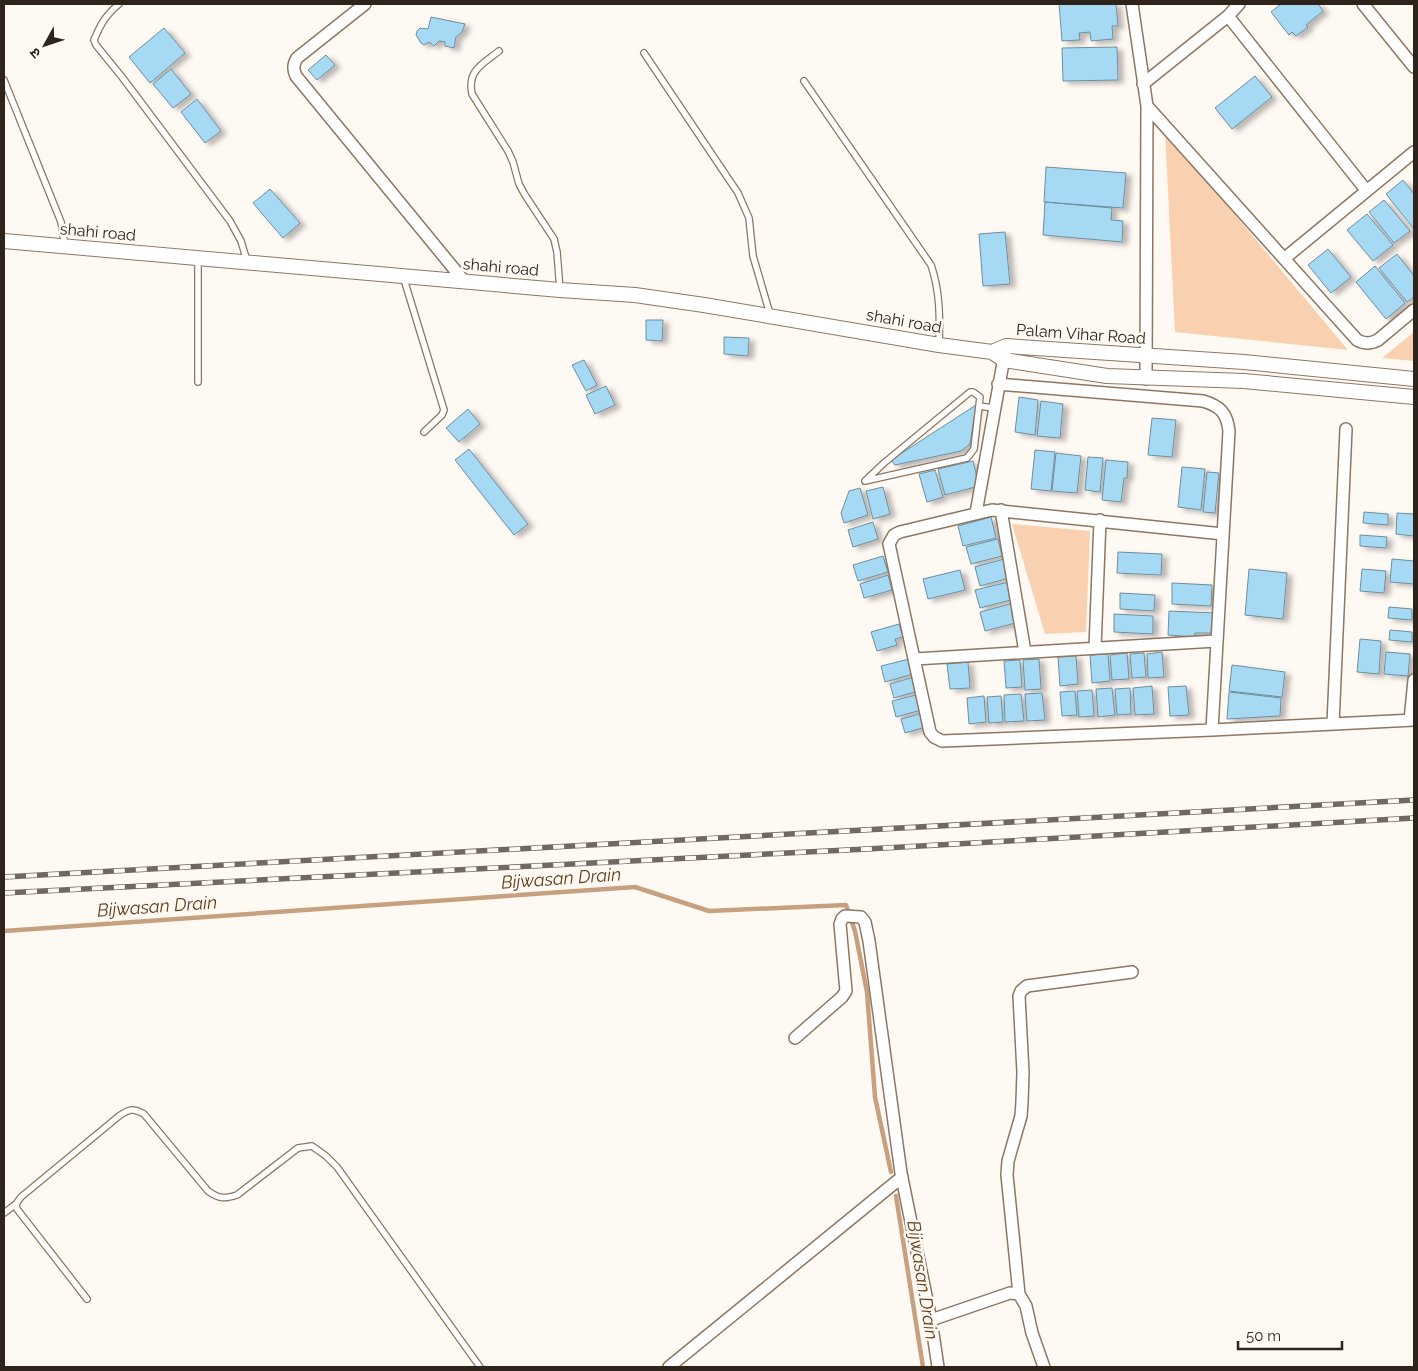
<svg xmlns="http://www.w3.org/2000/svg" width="1418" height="1371" font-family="Raleway,'Noto Sans Devanagari',sans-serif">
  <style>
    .green { fill: #f9d1b0 }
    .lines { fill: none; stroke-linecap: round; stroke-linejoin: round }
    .stream { stroke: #c7a080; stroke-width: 4.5 }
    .building { fill: #a6daf4; stroke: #6e8e9d; filter: url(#shadow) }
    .service-casing { stroke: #8e7661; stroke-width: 8 }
    .minor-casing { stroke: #8e7661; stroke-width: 14 }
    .tertiary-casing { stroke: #8e7661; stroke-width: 16 }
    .service { stroke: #fff; stroke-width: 5.5 }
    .minor { stroke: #fff; stroke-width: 11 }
    .tertiary { stroke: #fff; stroke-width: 14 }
    .rail-casing { stroke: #716861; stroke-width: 5.5 }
    .rail { stroke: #fff9f4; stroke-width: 4; stroke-dasharray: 11; stroke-linecap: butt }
    .labels { text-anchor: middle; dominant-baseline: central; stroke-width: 5; stroke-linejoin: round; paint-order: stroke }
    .street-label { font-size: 16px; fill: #2e241c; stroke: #fff9f4 }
    .water-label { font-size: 18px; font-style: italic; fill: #643d17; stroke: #fff9f4 }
  </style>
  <defs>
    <filter id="shadow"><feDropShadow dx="5.5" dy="3" stdDeviation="2.5" flood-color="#0004"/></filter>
  </defs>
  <rect width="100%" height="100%" fill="#fff9f4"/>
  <path class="green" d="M 1165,131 L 1348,350 L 1175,332 Z
    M 1414,332 L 1414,361 L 1382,358 Z
    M 1012,524 L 1090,531 L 1086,632 L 1045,634 Z"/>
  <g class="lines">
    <path class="stream" d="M 4,931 L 635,887 L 709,911 L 846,905 L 855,931 L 867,992 L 875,1097 L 891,1172
      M 896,1196 L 923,1367"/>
  </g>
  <path class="building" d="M 1059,4 L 1116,4 L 1118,26 L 1112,26 L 1113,39 L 1091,41 L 1090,32 L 1079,33 L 1080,40 L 1062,41 Z
    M 1281,4 L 1318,4 L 1323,11 L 1306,25 L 1308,27 L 1296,36 L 1292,32 L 1289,35 L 1271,12 Z
    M 431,17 L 465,24 L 462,32 L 456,37 L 454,48 L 445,46 L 445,42 L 439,41 L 434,46 L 429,42 L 424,45 L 421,43 L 416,35 L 417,31 L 420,28 L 428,29 Z
    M 164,28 L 185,53 L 150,83 L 129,57 Z
    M 1117,47 L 1118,80 L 1063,81 L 1062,48 Z
    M 326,55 L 335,65 L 317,80 L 308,70 Z
    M 171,69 L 191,94 L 173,108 L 153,84 Z
    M 1255,76 L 1272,97 L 1232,129 L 1215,108 Z
    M 197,99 L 221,131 L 205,143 L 181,112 Z
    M 1046,167 L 1126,173 L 1123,208 L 1044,202 Z
    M 1403,180 L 1414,194 L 1414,229 L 1386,194 Z
    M 270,189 L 300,223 L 283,238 L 253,203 Z
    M 1384,200 L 1410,231 L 1394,243 L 1369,212 Z
    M 1045,202 L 1112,208 L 1111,220 L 1123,221 L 1122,242 L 1043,235 Z
    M 1367,214 L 1393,245 L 1373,261 L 1347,230 Z
    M 1005,232 L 1010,284 L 983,286 L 979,234 Z
    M 1328,249 L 1351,277 L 1331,293 L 1308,265 Z
    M 1397,254 L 1414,276 L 1414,297 L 1407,302 L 1379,268 Z
    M 1375,266 L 1405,303 L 1386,319 L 1356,282 Z
    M 646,320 L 663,320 L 662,341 L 646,340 Z
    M 724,337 L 749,338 L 748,356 L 724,354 Z
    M 584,360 L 597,385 L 586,391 L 572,365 Z
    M 606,386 L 615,405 L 595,414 L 586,395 Z
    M 1019,397 L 1038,400 L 1035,435 L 1015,432 Z
    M 1041,401 L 1063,404 L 1060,438 L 1037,436 Z
    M 976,405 L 970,444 L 961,451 L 895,465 L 891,460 Z
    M 468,409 L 480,424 L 459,442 L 446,428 Z
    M 1152,418 L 1176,420 L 1172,457 L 1148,455 Z
    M 469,449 L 528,524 L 514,535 L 455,460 Z
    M 1035,450 L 1055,452 L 1051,491 L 1031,489 Z
    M 1056,453 L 1081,456 L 1077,493 L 1052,491 Z
    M 1088,457 L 1103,458 L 1100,492 L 1085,490 Z
    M 1106,460 L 1128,462 L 1127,478 L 1124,478 L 1121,502 L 1102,500 Z
    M 973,461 L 979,486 L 945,495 L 938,469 Z
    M 1182,467 L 1205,469 L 1201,510 L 1178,507 Z
    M 935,470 L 943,497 L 927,502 L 919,474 Z
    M 1207,472 L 1219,473 L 1215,513 L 1203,512 Z
    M 883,487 L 890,514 L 873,519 L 866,491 Z
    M 860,488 L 868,515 L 844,523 L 841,513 L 849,491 Z
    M 1364,512 L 1388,514 L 1388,525 L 1363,523 Z
    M 1397,513 L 1414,514 L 1414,536 L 1396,534 Z
    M 991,517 L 996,538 L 963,546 L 958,526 Z
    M 873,522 L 878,539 L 853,547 L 848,530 Z
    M 1360,535 L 1387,537 L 1386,548 L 1360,546 Z
    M 998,539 L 1002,556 L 971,564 L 966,547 Z
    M 1118,552 L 1162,554 L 1161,575 L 1117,573 Z
    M 883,556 L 888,572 L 858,581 L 853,565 Z
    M 1004,559 L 1009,578 L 980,586 L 975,567 Z
    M 1392,559 L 1414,561 L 1414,584 L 1390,582 Z
    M 1249,569 L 1287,573 L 1283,619 L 1245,615 Z
    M 1362,569 L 1386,571 L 1384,593 L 1360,591 Z
    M 960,570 L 965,590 L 928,599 L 923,579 Z
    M 888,575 L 892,590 L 864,598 L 860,584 Z
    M 1009,582 L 1014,599 L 980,608 L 975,590 Z
    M 1172,583 L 1212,585 L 1211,606 L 1172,604 Z
    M 1120,593 L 1155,595 L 1154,611 L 1120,609 Z
    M 1014,603 L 1019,622 L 985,631 L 980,612 Z
    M 1389,607 L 1412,609 L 1412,620 L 1388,618 Z
    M 1169,611 L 1215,613 L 1214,633 L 1195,633 L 1195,637 L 1168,635 Z
    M 1114,614 L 1153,616 L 1153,634 L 1114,632 Z
    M 899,624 L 903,637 L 895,639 L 897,645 L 877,651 L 871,632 Z
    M 1390,630 L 1412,632 L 1412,642 L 1389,640 Z
    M 1360,639 L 1381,641 L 1379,674 L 1357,672 Z
    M 1162,652 L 1164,677 L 1148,678 L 1147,654 Z
    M 1386,652 L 1410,654 L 1408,676 L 1384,674 Z
    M 1127,653 L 1129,679 L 1112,680 L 1110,655 Z
    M 1144,653 L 1146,677 L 1132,678 L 1130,654 Z
    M 1108,654 L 1110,681 L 1092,683 L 1090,655 Z
    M 1076,656 L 1078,684 L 1060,686 L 1058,657 Z
    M 909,659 L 913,674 L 885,682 L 881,666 Z
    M 1039,659 L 1041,689 L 1025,690 L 1023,660 Z
    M 1020,660 L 1022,687 L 1006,688 L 1004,661 Z
    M 968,662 L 970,688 L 950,689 L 947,664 Z
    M 1232,665 L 1285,672 L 1282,697 L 1229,691 Z
    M 914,677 L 918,691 L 894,698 L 890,684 Z
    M 1152,686 L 1154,714 L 1135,715 L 1133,688 Z
    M 1186,686 L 1189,715 L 1170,716 L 1168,687 Z
    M 1112,688 L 1115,715 L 1098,717 L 1096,689 Z
    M 1130,688 L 1131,714 L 1117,715 L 1115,689 Z
    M 1092,690 L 1094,716 L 1079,717 L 1077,691 Z
    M 1075,691 L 1077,715 L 1062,716 L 1060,692 Z
    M 1229,692 L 1281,698 L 1280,716 L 1227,719 Z
    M 1042,693 L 1045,720 L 1027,721 L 1025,694 Z
    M 1021,694 L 1024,721 L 1005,722 L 1004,695 Z
    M 916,695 L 921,710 L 896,717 L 892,701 Z
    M 984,696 L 986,722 L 969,724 L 967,698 Z
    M 1001,696 L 1003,722 L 989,723 L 987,697 Z
    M 923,713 L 926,727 L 905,733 L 901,719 Z"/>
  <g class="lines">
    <defs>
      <path id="service" d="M 119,4 C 106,15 101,23 94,40 L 96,45 L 122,77 L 230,221 L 241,241 L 247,261
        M 499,51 C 483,64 467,70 472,94 L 508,151 L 513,162 L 519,184 L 525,195 L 554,239 L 557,252 L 560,290
        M 644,53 L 738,193 L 749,218 L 753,256 L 770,314
        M 4,80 L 61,222 L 65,246
        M 804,81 L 931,265 C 940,291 940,317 939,345
        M 403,276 L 444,410 L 442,415 L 424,432
        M 198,382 L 198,258
        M 970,392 L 973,392 L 980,397 L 974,449 L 967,458 L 865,481 L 884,463 Z
        M 979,406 L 994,408
        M 4,1213 L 16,1204
        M 87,1299 L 17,1209 L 16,1204 L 21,1197 L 119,1116 C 129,1109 133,1108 144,1114 L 208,1191 C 219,1199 225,1199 237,1195 L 298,1148 L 312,1146 L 326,1156 L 337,1167 L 480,1367"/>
      <path id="minor" d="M 365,4 L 297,58 C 293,65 293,69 296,76 L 464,281
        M 1132,4 L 1147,106 L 1146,379
        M 1363,4 L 1414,67
        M 1228,16 L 1366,190
        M 1143,84 L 1228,16 L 1239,4
        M 1147,106 L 1357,340 C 1365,344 1370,344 1378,340 L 1414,310
        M 1285,258 L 1414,152
        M 998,384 L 1203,401 C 1220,406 1227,413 1229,431 L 1212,730
        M 1001,510 L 1025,652
        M 976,513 L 1005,352
        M 1223,534 L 992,510 L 900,532 L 894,535 L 889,544 L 930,732 L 934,737 L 942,741 L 1212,730 L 1414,720
        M 1095,648 L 1100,520
        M 915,659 L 1216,641
        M 1410,720 L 1414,680
        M 1333,724 L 1346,429
        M 795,1038 L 842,997 L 846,991 L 840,924 L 842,919 L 845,916 L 861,917 L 865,922 L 869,941 L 901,1173 L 931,1320 L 938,1367
        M 931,1320 L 1010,1293 L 1019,1294
        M 669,1367 L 902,1177
        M 1044,1367 L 1032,1333 L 1026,1306 L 1019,1294 L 1007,1175 L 1008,1161 L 1021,1116 L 1022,1102 L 1023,1072 L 1019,996 L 1021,991 L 1027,986 L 1132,972"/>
      <path id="tertiary" d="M 4,241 L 560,290 L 635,295 L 704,305 L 939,345 L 992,352 L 1004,360 L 1107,376 L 1244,381 L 1414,397
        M 992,352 L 1006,346 L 1244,362 L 1414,379"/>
    </defs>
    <use href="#service" class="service-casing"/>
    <use href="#minor" class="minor-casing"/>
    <use href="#tertiary" class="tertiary-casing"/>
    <use href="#service" class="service"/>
    <use href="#minor" class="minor"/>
    <use href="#tertiary" class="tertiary"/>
    <defs>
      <path id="rail" d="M 4,877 L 1414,800
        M 4,893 L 867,849 L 1414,818"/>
    </defs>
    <use href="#rail" class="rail-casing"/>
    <use href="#rail" class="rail"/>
  </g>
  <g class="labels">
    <g class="street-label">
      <text transform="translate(98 232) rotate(5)">shahi road</text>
      <text transform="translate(501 267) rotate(5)">shahi road</text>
      <text transform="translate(904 321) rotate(10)">shahi road</text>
      <text transform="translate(1081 334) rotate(4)">Palam Vihar Road</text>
    </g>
    <g class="water-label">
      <text transform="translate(561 878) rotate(-4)">Bijwasan Drain</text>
      <text transform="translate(157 906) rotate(-4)">Bijwasan Drain</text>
      <text transform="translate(923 1280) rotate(81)">Bijwasan Drain</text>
    </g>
  </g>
  <rect width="1418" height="1371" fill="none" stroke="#2e241c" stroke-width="10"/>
  <g transform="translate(45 45) rotate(230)" stroke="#fff9f4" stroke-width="4" paint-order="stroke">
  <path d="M0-4L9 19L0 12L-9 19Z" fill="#2e241c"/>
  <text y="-8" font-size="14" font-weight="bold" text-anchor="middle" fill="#2e241c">उ</text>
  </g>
  <path d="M1238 1341v8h104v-8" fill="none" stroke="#2e241c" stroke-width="2.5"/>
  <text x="1246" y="1341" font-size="15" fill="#2e241c" stroke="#fff9f4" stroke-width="4" paint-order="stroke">50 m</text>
</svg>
